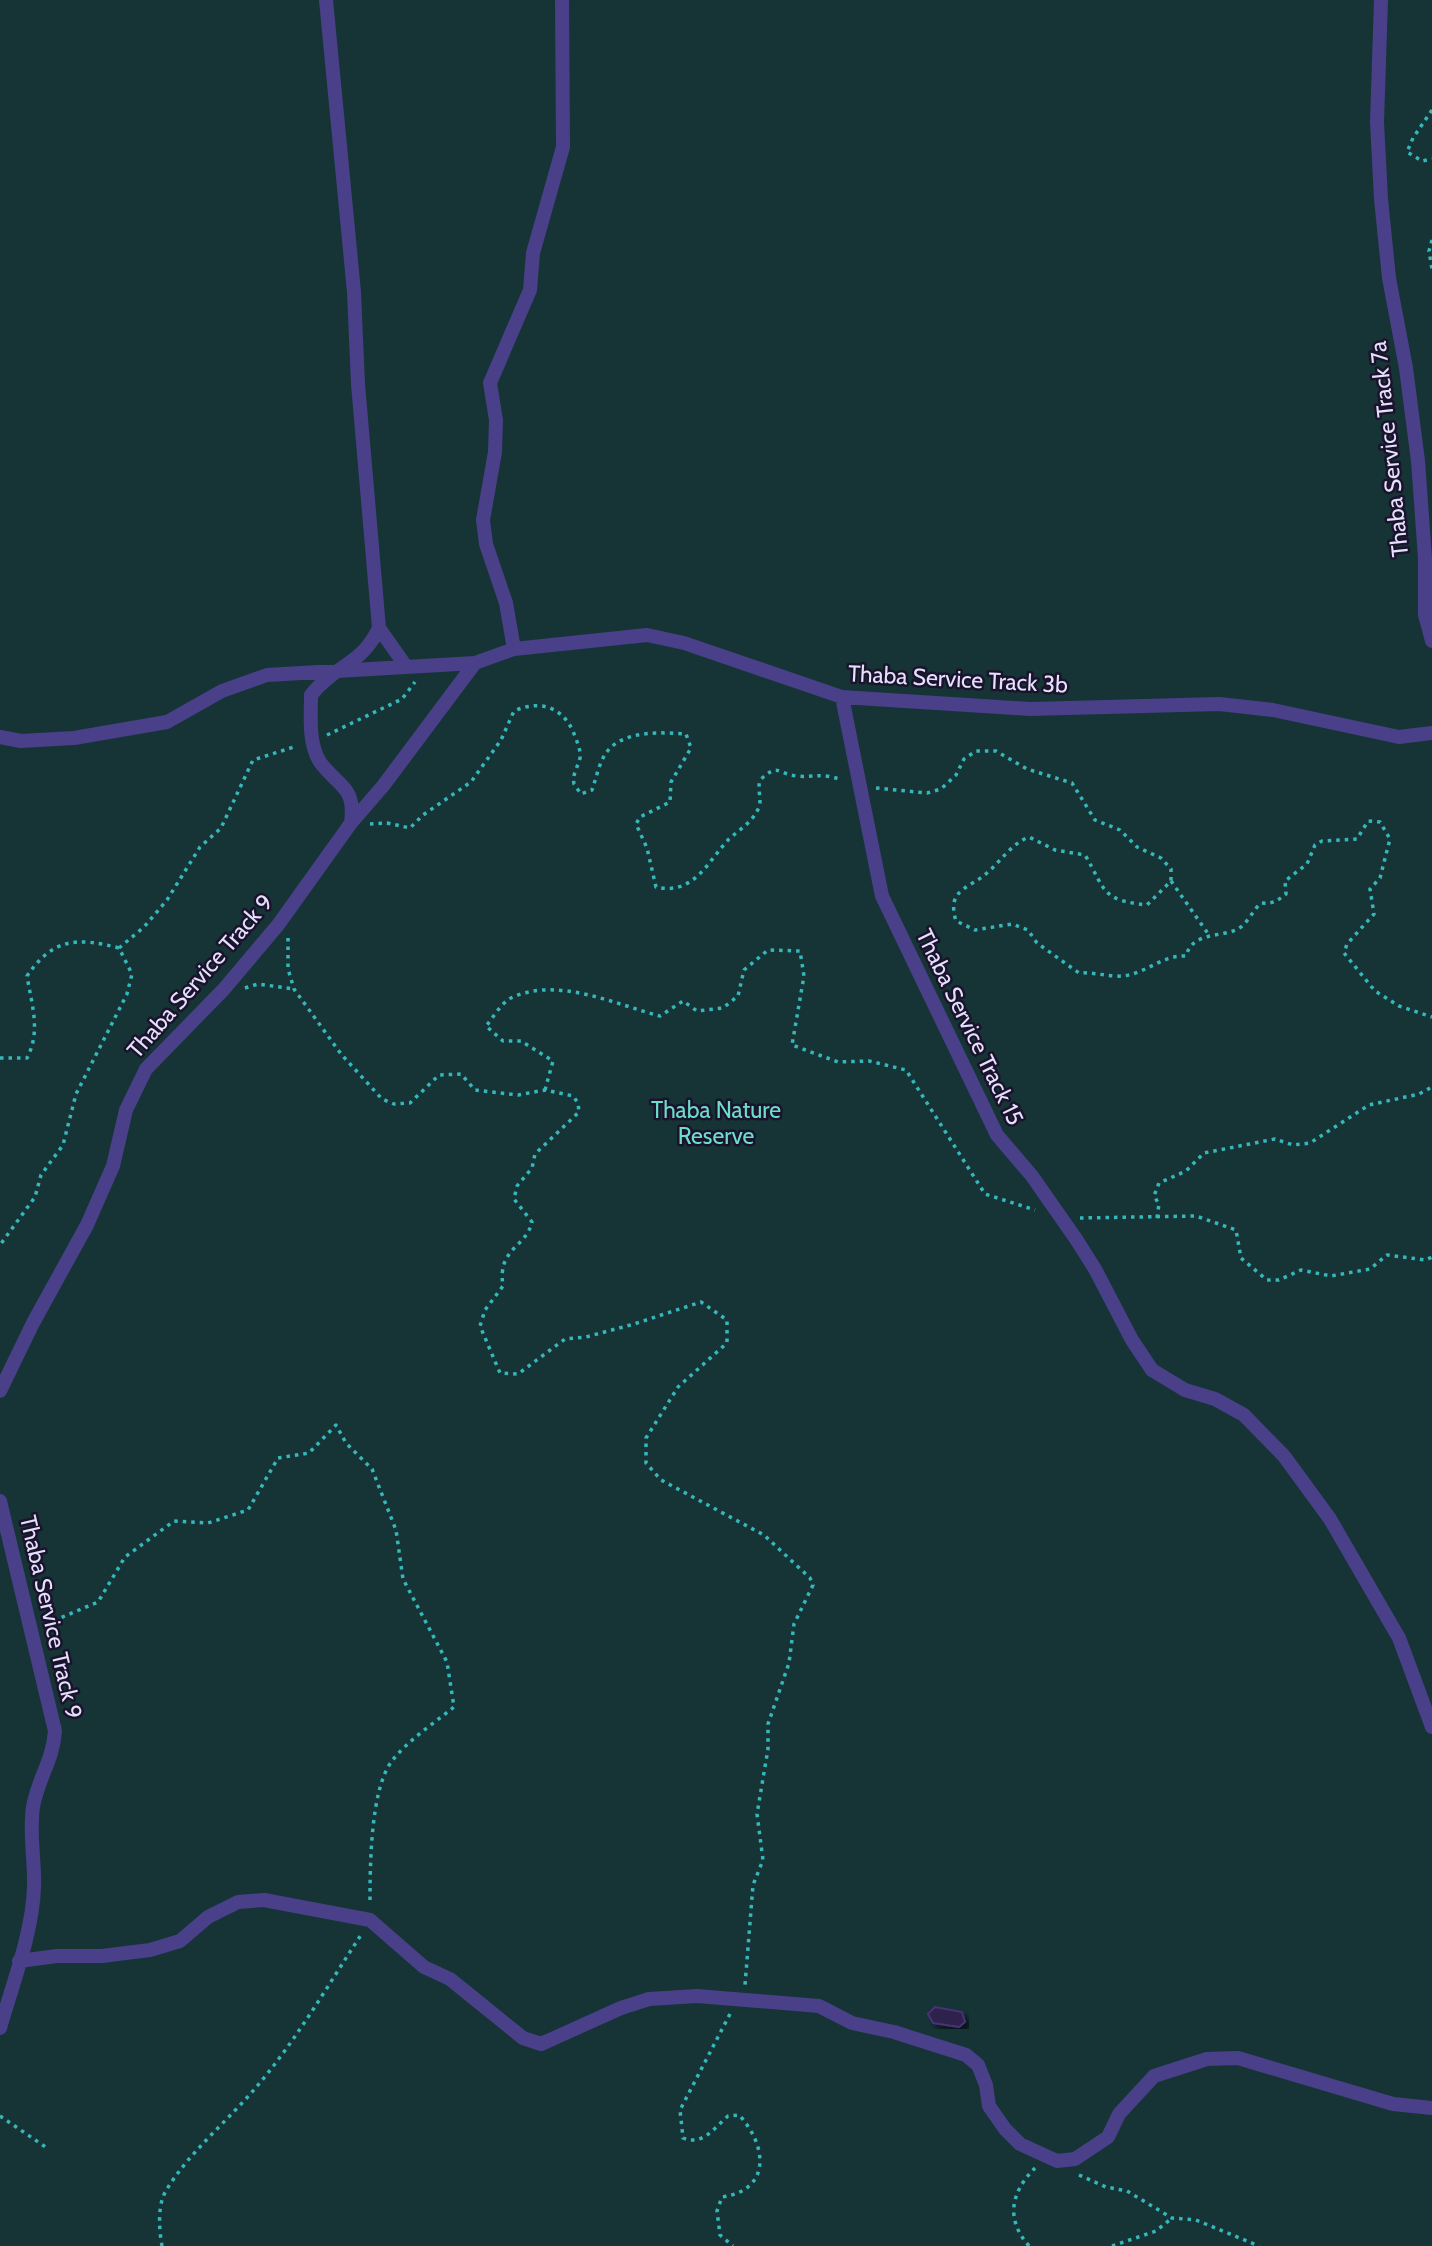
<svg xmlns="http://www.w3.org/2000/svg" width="1432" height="2246" font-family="Cabin,sans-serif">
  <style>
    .green { fill: #163436 }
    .building { fill: #2d204d; stroke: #473378; stroke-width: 2; filter: url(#shadow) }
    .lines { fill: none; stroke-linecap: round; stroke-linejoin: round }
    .path { stroke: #36b7bb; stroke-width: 3.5; stroke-dasharray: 3.5 5; stroke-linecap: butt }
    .street { stroke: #494089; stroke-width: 14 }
    .labels { text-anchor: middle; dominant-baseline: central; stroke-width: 5; stroke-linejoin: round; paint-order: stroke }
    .street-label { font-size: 23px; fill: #e6dffe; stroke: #1a132c }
    .park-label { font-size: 23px; fill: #6cddcb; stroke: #1a132c }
  </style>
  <defs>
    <filter id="shadow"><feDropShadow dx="6" dy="6" stdDeviation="3.5" flood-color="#0009"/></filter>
  </defs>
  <rect width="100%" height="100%" fill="#1a132c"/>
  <path class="green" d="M 0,0 L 1432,0 L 1432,2246 L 0,2246 Z"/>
  <path class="building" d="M 935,2007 L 962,2012 L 965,2022 L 959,2027 L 933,2023 L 928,2014 Z"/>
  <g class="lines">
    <path class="path" d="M 1432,110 L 1413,138 L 1407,152 L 1422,161 L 1432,159
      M 1432,240 L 1429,251 L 1432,269
      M 327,735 L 402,699 L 415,682
      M 876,788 L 927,793 L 941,789 L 956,775 L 964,759 L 976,751 L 996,751 L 1027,769 L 1072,783 L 1095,820 L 1120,830 L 1137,847 L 1161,858 L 1171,869 L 1171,881 L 1147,905 C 1100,900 1106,890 1085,855 L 1055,850 L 1029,837 C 1011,844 1002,860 988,872 C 970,889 946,888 956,921 L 975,930 L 1012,924 L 1028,930 L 1037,943 L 1079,973 C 1094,972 1109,977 1123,976 C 1147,973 1162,955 1186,956 C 1193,931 1220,938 1238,929 C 1248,923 1253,910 1261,903 C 1273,904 1277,901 1286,894 L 1285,881 L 1307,864 L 1315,845 L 1322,841 L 1357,839 L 1368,821 L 1380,822 L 1390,839 L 1380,878 L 1370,889 L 1374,914 L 1347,944 L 1344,953 L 1375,991 L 1399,1006 L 1432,1017
      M 370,824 L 387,823 L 410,828 L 423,815 L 471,782 L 501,740 L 514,711 C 539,700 561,706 573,731 C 576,740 581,748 580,758 C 578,767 572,774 574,784 L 581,794 L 592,790 C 596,779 599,763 606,753 C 622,730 662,732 686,734 L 691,748 L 671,782 L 670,802 L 640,817 L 636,824 L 647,848 L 656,887 C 694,896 708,861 729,839 C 740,829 753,822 759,807 C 762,798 757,790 760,780 C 778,763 777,773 796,776 C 814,778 820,772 842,780
      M 1171,881 L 1209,935
      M 288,938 L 288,969 L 294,989 L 341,1054 L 382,1099 L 394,1104 L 410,1103 L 439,1075 L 461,1074 L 475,1090 L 518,1095 L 545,1090 L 573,1096 L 578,1103 L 579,1112 L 535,1154 L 532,1168 L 517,1186 L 514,1199 L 532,1222 C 526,1248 497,1248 503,1286 L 485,1310 L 480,1326 L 500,1373 L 518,1374 L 565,1339 L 586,1337 L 634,1324 L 701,1302 L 727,1320 L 727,1343 L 678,1387 L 646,1438 L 646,1463 L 661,1480 L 764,1535 L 810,1578 L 813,1585 L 794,1624 L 789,1663 L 768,1724 L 768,1749 L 757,1814 L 763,1860 L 753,1885 L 745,1985
      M 119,948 L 144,927 L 167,900 L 200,847 L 221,828 L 253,760 L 297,746
      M 245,988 L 258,984 L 294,989
      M 0,1058 L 27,1058 C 41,1031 32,1006 27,976 C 53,938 77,937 119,948 L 132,974 L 127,994 L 76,1094 L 63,1145 L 41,1175 L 35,1197 L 0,1245
      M 545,1090 L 553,1061 L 521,1041 L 503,1041 L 486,1026 C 493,1018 501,1003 511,998 C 557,976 614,1004 660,1016 L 683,1001 L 697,1011 L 723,1008 L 738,996 L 744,970 L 768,950 L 800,951 L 804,976 L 792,1045 L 838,1062 L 869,1061 L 906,1070 L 985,1194 L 1035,1210
      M 1080,1218 L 1196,1216 L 1236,1230 L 1241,1258 L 1267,1280 L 1279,1280 L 1301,1270 L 1331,1276 L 1370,1269 L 1387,1255 L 1426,1260 L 1432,1257
      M 1157,1218 L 1159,1204 L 1154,1196 L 1159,1183 L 1186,1171 L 1204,1153 L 1275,1139 L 1293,1145 L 1310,1143 L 1369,1105 L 1419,1094 L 1432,1087
      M 46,1624 L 98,1602 L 125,1557 L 174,1521 L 208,1523 L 248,1510 L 278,1458 L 309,1453 L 336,1425 L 346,1443 L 372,1469 L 396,1530 L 403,1579 L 447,1662 L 454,1707 C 433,1724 408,1740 392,1761 C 370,1789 370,1869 370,1905
      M 730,2014 L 680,2110 L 683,2138 C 703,2146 714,2128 728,2116 L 739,2115 C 767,2145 772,2190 722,2197 L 717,2211 L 720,2235 L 733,2246
      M 0,2116 L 47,2148
      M 1079,2175 L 1106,2187 L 1127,2191 L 1172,2218 L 1196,2220 L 1259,2246
      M 162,2246 C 159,2229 157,2204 167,2189 C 191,2150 229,2120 258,2085 C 297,2039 328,1985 361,1935
      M 1029,2246 C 1005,2219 1011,2192 1035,2168
      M 1112,2246 L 1156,2231 L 1172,2218"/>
    <path class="street" d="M 326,0 L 354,292 L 358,384 L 379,628 L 405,665
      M 1381,0 L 1377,122 L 1381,199 L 1389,278 L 1406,368 L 1418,461 L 1425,558 L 1425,615 L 1432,641
      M 514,649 L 506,603 L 486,544 L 483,520 L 495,452 L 496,420 L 490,383 L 530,290 L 533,253 L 563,147 L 562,0
      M 842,697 L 882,896 L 997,1135 L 1032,1176 L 1076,1239 L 1095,1269 L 1132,1340 L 1152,1370 L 1185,1390 L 1215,1399 L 1244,1415 L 1284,1456 L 1330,1519 L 1399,1638 L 1432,1727
      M 0,737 L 21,741 L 74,738 L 167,722 L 222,691 L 267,675 L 475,663 L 514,649 L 647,635 L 684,643 L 842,697 L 1030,709 L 1219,704 L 1273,710 L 1399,737 L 1432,733
      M 351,823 C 356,785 338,787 320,762 C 308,743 311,716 311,695 C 336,664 361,666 379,628
      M 0,1391 L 33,1323 L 87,1225 L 113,1166 L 126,1110 L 146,1069 L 224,989 L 278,925 L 351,823 L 383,786 L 475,663
      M 0,1501 L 55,1731 C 53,1761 38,1778 33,1807 C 29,1835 35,1860 34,1887 C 33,1931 12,1986 0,2028
      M 19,1961 L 57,1956 L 102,1956 L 150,1950 L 180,1941 L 208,1917 L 238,1902 L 264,1900 L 370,1920 L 424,1967 L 450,1979 L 523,2038 L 541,2044 L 621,2008 L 649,1999 L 697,1996 L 819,2006 L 852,2023 L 894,2032 L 966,2055 L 978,2065 L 986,2085 L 989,2106 L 1005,2129 L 1020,2144 L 1057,2161 L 1075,2159 L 1108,2137 L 1119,2114 L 1154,2076 L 1207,2059 L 1238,2058 L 1393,2104 L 1432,2108"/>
  </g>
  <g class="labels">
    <g class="street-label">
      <text transform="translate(1389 449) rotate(-96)">Thaba Service Track 7a</text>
      <text transform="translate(958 679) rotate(3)">Thaba Service Track 3b</text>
      <text transform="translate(200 976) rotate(-49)">Thaba Service Track 9</text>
      <text transform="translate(970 1027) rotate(64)">Thaba Service Track 15</text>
      <text transform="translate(51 1617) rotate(77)">Thaba Service Track 9</text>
    </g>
    <g class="park-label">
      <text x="716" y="1110">Thaba Nature<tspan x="716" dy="26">Reserve</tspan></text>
    </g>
  </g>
</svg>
